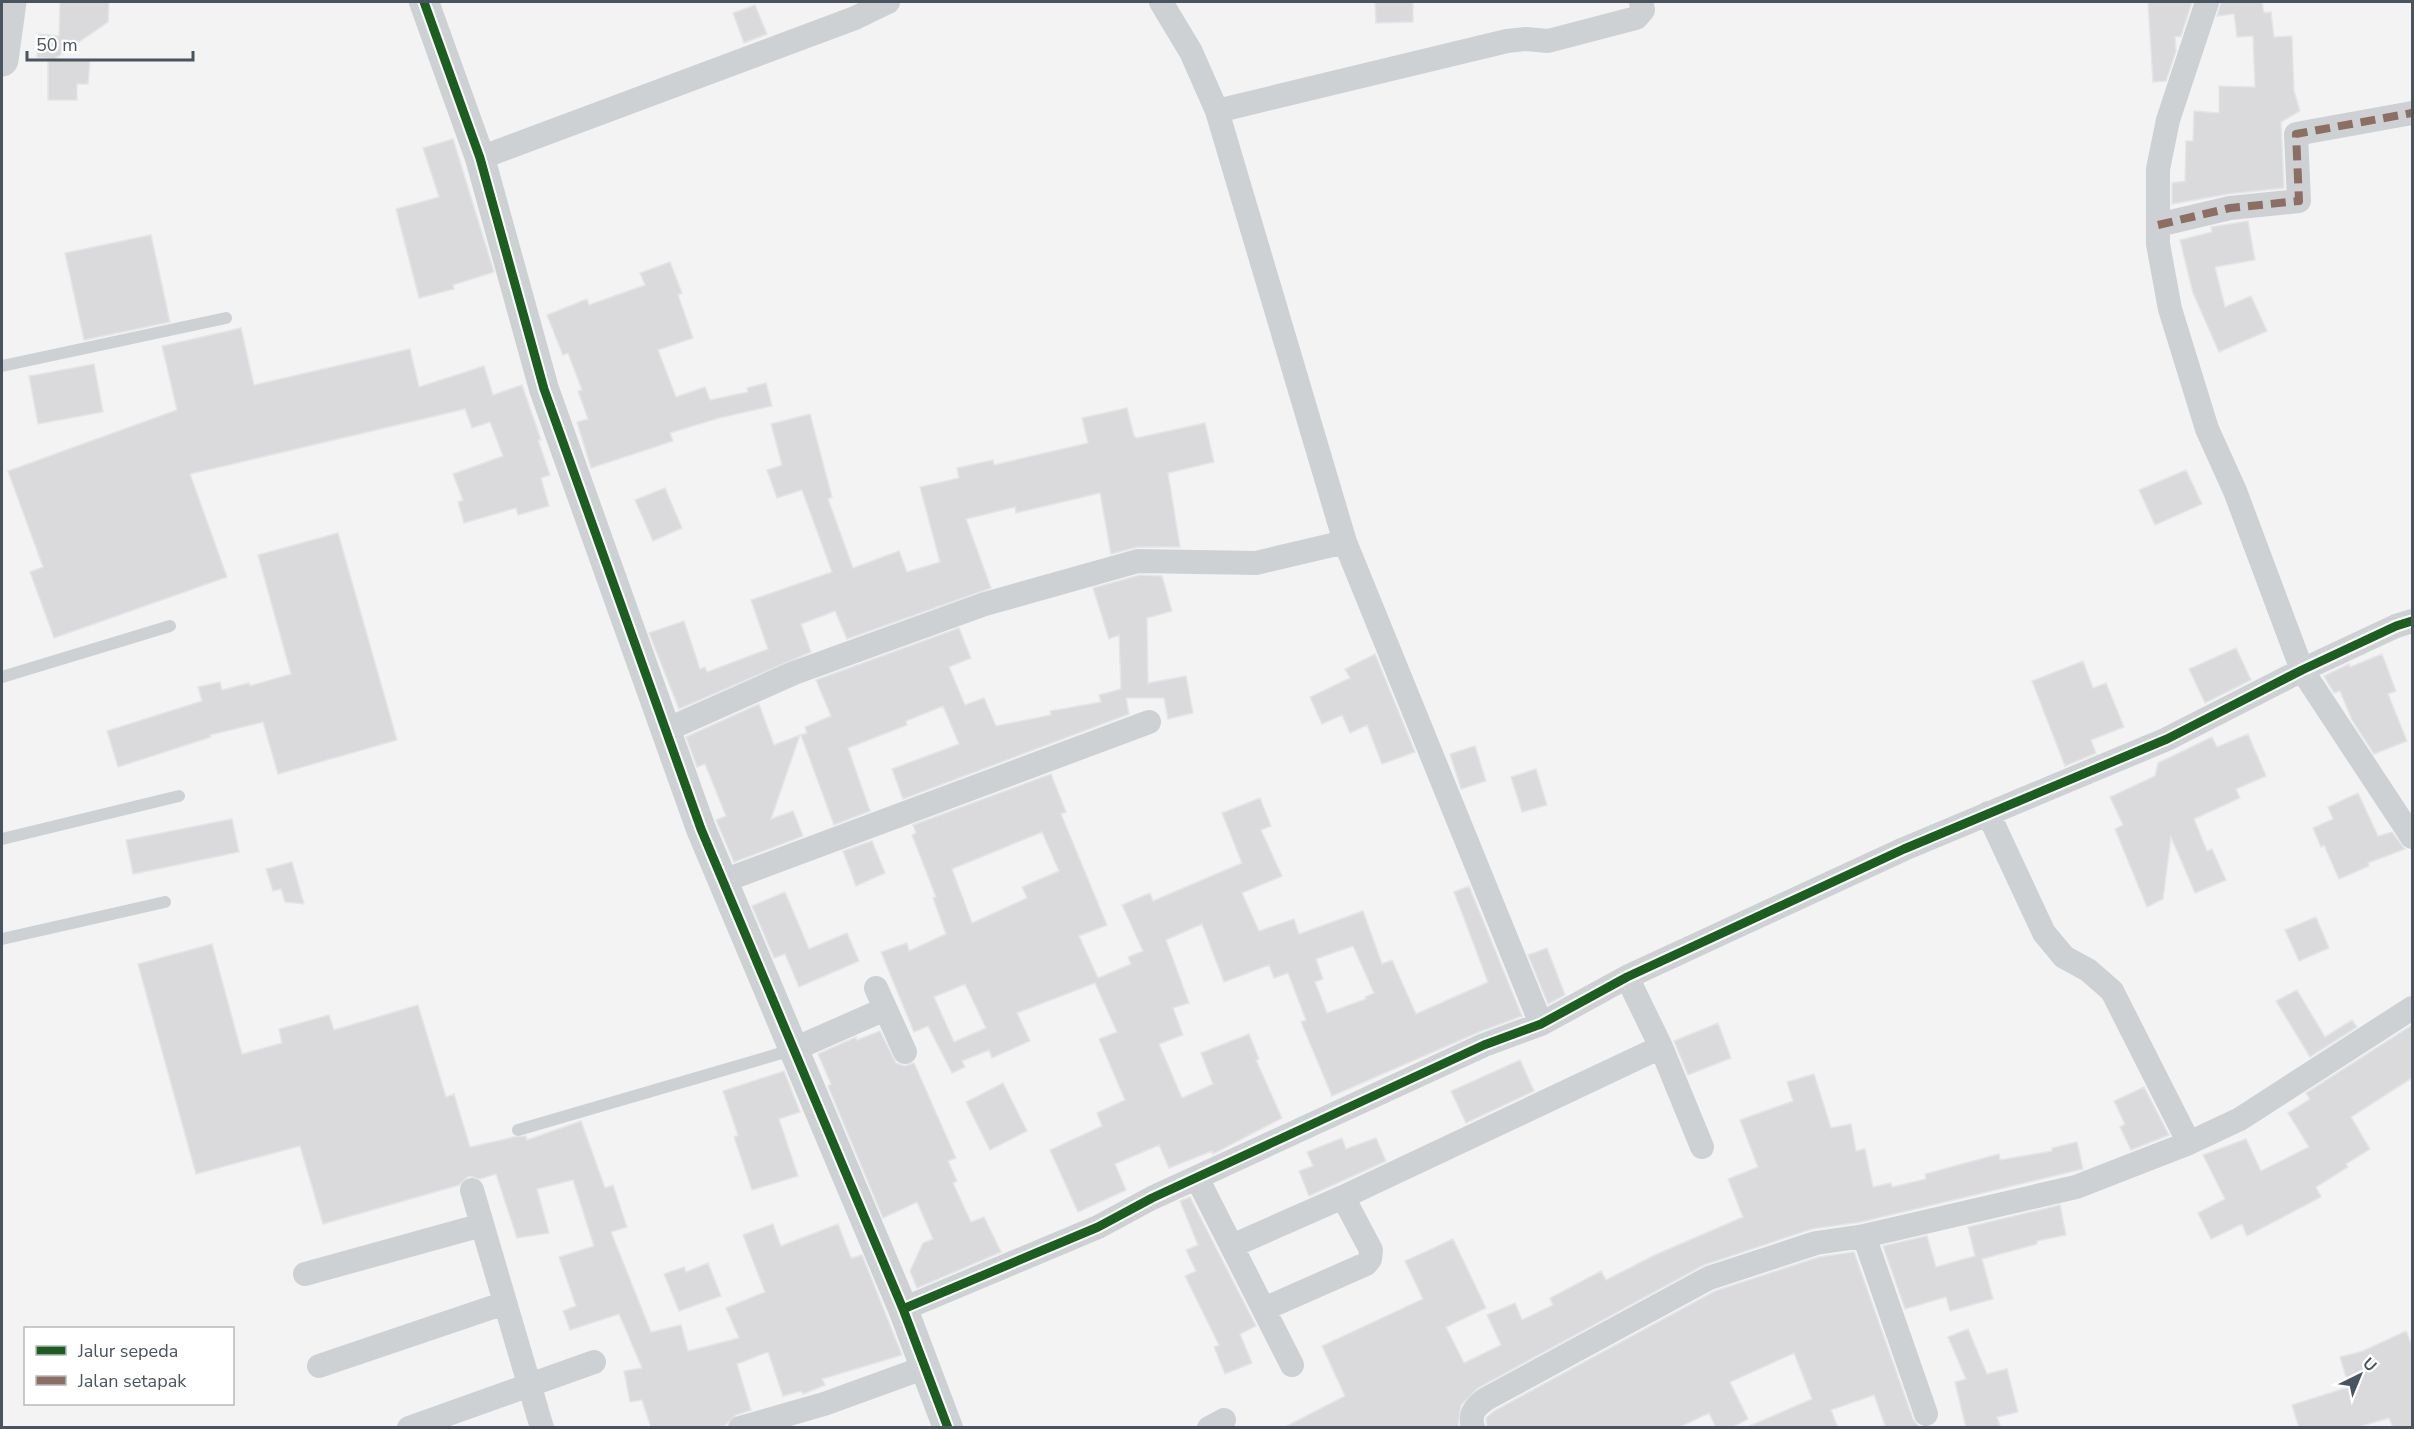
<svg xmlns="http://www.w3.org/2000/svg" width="2414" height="1429" font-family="'Nunito Sans',sans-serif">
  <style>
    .building { fill: #dadadc; stroke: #e4e5e6; stroke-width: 1.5; fill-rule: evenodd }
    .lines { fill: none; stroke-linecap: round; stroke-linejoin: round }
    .service { stroke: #ced1d4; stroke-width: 12 }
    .minor { stroke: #ced1d4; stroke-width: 24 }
    .tertiary { stroke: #ced1d4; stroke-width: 30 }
    .secondary { stroke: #cfd2d4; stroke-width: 33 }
    .quiet { stroke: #8d6e63; stroke-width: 8; stroke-dasharray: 15 8; stroke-linecap: butt }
    .cycleway-casing { stroke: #fff; stroke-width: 13 }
    .cycleway { stroke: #1b5e20; stroke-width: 9 }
  </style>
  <rect width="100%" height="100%" fill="#f3f3f3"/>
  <path class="building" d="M 60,2 L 109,2 L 108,22 L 54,59 L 37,57 L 39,34 L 59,36 Z
    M 1375,2 L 1413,2 L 1413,22 L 1376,23 Z
    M 2148,2 L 2192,2 L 2181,36 L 2175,37 L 2176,51 L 2166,81 L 2153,82 Z
    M 2221,2 L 2262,2 L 2264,13 L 2271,12 L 2274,37 L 2292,36 L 2294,91 L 2300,111 L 2281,122 L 2284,188 L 2228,194 L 2172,204 L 2172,183 L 2185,181 L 2186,141 L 2193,141 L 2194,111 L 2219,113 L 2219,86 L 2255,87 L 2253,36 L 2237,37 L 2234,14 L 2217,16 Z
    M 755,5 L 767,34 L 744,43 L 733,13 Z
    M 48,59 L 90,61 L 88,84 L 77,84 L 77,100 L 48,100 Z
    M 453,139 L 494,272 L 453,285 L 454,289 L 419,298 L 396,209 L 439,197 L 423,148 Z
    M 2248,221 L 2255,260 L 2215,267 L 2225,307 L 2251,296 L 2267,331 L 2219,352 L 2193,293 L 2180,240 L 2212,232 L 2211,227 Z
    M 151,235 L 170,322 L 84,340 L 65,253 Z
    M 670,262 L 682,293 L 678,295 L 693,338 L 658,350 L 676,397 L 705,387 L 710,400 L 748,392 L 747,388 L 766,383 L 772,406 L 719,418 L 670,433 L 673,441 L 591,468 L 577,422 L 588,419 L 578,391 L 582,390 L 568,353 L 563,355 L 547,315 L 587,299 L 589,305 L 645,285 L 640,273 Z
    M 241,328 L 254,385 L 410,349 L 419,387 L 484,366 L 493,395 L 522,385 L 541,440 L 538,440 L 550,475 L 541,478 L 549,506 L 518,515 L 516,508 L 464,523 L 458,502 L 463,500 L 453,474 L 503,456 L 490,422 L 472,428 L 465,409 L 190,474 L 227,577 L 54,638 L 30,572 L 43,567 L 8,471 L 177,410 L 162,346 Z
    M 94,364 L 103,412 L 38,424 L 29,376 Z
    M 1127,408 L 1134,436 L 1137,438 L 1205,423 L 1214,462 L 1168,473 L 1180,547 L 1138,547 L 1111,554 L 1100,493 L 1016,513 L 1015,507 L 966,519 L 991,588 L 847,639 L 835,611 L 801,624 L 811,652 L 679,709 L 649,633 L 684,621 L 700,669 L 705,667 L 707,672 L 768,649 L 751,600 L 832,572 L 802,490 L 777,498 L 767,470 L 782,465 L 771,424 L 810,414 L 832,497 L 828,499 L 853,568 L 899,551 L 907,572 L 940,562 L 920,487 L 959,478 L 957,468 L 993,460 L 994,465 L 1088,443 L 1082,418 Z
    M 2186,470 L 2202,504 L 2155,525 L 2139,490 Z
    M 665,488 L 682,528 L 653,541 L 635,500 Z
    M 338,533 L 397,740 L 278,774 L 263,722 L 210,735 L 211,737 L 118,767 L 107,731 L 202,701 L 198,687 L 220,682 L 222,690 L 249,683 L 250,686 L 291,674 L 258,555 Z
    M 1140,575 L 1162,576 L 1172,611 L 1147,618 L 1148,683 L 1186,676 L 1193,713 L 1168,719 L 1164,698 L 1126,698 L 1129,714 L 903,799 L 892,769 L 959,744 L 943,706 L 906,721 L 907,725 L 848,748 L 870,811 L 834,825 L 801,735 L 807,733 L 805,727 L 831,716 L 816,680 L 959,628 L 971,658 L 949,667 L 965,705 L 984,698 L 996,726 L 1051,715 L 1050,711 L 1101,702 L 1099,695 L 1121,689 L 1119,635 L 1109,639 L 1093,588 Z
    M 2236,648 L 2251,680 L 2205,703 L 2189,669 Z
    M 1375,654 L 1415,752 L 1382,764 L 1367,725 L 1350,733 L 1342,715 L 1322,724 L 1310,697 L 1350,678 L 1345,669 Z
    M 2382,654 L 2396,691 L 2388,694 L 2407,741 L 2374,754 L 2352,720 L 2340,691 L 2334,693 L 2324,676 L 2349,664 L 2350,667 Z
    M 2083,661 L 2093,688 L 2106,683 L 2124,727 L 2091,740 L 2096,753 L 2065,766 L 2032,681 Z
    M 759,704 L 774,745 L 800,735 L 771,819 L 793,811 L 803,836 L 734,862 L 716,820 L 726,816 L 705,764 L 697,767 L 686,737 Z
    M 2248,734 L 2266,776 L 2236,789 L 2240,798 L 2194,819 L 2207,851 L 2212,849 L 2226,880 L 2195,893 L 2171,837 L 2163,899 L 2147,907 L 2115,829 L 2123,825 L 2110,797 L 2155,776 L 2158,763 L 2212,737 L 2217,747 Z
    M 1475,746 L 1486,781 L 1461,789 L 1450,754 Z
    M 1536,769 L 1547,805 L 1522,812 L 1511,777 Z
    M 1051,774 L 1066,812 L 1061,814 L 1107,925 L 1079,936 L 1098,978 L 1131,964 L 1128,957 L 1143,951 L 1122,905 L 1150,893 L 1153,901 L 1242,863 L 1222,813 L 1260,798 L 1271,826 L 1261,830 L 1282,876 L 1242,893 L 1259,931 L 1294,919 L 1299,934 L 1363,911 L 1382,964 L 1392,960 L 1416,1014 L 1488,982 L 1454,892 L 1469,886 L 1522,1016 L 1479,1032 L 1332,1096 L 1301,1022 L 1306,1020 L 1288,973 L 1274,978 L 1269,965 L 1224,982 L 1202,924 L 1166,940 L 1189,1003 L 1173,1008 L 1183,1035 L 1159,1044 L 1182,1098 L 1213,1084 L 1201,1053 L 1249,1034 L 1259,1059 L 1256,1060 L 1282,1118 L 1213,1154 L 1212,1151 L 1169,1168 L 1159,1145 L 1115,1164 L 1126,1190 L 1078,1212 L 1050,1150 L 1102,1126 L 1097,1113 L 1125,1100 L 1099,1039 L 1117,1032 L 1095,983 L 1017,1013 L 1030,1041 L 992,1058 L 989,1050 L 962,1061 L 965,1067 L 952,1073 L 928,1026 L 914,1032 L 881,952 L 907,943 L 909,951 L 946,934 L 933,898 L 936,897 L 912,835 L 916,833 L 913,825 ZM 1042,832 L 1059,871 L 1022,887 L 1027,898 L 972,923 L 952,869 ZM 1353,946 L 1374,993 L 1365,997 L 1366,999 L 1327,1013 L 1315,982 L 1323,979 L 1316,959 ZM 965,984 L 986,1028 L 954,1042 L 934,997 Z
    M 2358,793 L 2378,836 L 2392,832 L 2405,849 L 2368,863 L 2369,866 L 2339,879 L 2324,845 L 2321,847 L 2313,828 L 2333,819 L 2328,807 Z
    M 232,819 L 239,852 L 133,874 L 126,840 Z
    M 872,841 L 885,873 L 856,886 L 843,851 Z
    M 292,862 L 304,904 L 285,902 L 281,889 L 273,891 L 266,869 Z
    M 785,892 L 809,949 L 847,933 L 859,961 L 799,987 L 785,954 L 774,958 L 752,906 Z
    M 2316,917 L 2329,948 L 2299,961 L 2285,930 Z
    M 212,944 L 242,1054 L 282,1043 L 279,1029 L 329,1015 L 334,1030 L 418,1005 L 446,1097 L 454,1094 L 470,1147 L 514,1137 L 526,1136 L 527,1140 L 581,1121 L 605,1188 L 613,1185 L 627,1227 L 611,1232 L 651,1332 L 681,1325 L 688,1351 L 739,1338 L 726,1308 L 765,1292 L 743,1235 L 773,1224 L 781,1246 L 838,1224 L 851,1258 L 862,1255 L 902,1355 L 822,1379 L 825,1385 L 803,1394 L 801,1391 L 783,1396 L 768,1352 L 737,1364 L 751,1410 L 736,1415 L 726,1425 L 717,1428 L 651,1428 L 642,1400 L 630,1402 L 624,1371 L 642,1368 L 619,1314 L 570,1330 L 563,1311 L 576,1306 L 559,1257 L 594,1246 L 573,1180 L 537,1189 L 549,1233 L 517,1238 L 496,1174 L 480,1179 L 469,1176 L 459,1185 L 323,1224 L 300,1146 L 196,1174 L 138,964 Z
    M 1547,948 L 1565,995 L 1548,1004 L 1528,955 Z
    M 2297,990 L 2325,1037 L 2352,1020 L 2357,1027 L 2310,1057 L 2276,1001 Z
    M 1718,1023 L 1731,1058 L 1688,1075 L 1674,1041 Z
    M 2412,1025 L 2412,1078 L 2351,1117 L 2370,1149 L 2346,1164 L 2348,1167 L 2316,1187 L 2321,1197 L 2247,1236 L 2242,1224 L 2211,1239 L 2198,1213 L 2225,1199 L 2203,1155 L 2246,1139 L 2261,1171 L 2309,1147 L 2288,1113 L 2310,1099 L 2306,1093 Z
    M 880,1031 L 896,1063 L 904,1066 L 914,1063 L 956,1158 L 948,1161 L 957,1181 L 953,1183 L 971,1222 L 984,1217 L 1001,1252 L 917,1288 L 910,1271 L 923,1243 L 933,1239 L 917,1202 L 883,1218 L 828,1086 L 831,1084 L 818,1054 L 856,1037 L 857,1040 Z
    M 1520,1060 L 1534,1091 L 1466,1123 L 1451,1091 Z
    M 784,1071 L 800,1112 L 779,1119 L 798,1176 L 752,1190 L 734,1137 L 738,1135 L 723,1091 Z
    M 1814,1074 L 1831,1128 L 1851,1124 L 1856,1151 L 1865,1149 L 1873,1187 L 1891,1183 L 1892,1187 L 1926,1179 L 1925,1174 L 1999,1154 L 2000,1160 L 2052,1151 L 2052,1148 L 2077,1142 L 2083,1169 L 1861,1222 L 1812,1229 L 1704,1265 L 1478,1388 L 1461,1405 L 1458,1428 L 1283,1428 L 1345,1396 L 1322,1346 L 1423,1299 L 1405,1261 L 1453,1239 L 1486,1308 L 1446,1327 L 1464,1363 L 1501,1345 L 1487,1315 L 1515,1303 L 1522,1320 L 1553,1305 L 1550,1298 L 1601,1271 L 1606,1280 L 1655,1255 L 1743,1217 L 1728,1179 L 1758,1167 L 1740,1120 L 1793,1101 L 1787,1082 Z
    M 1003,1083 L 1027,1131 L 990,1150 L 966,1102 Z
    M 2144,1087 L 2169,1135 L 2131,1150 L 2120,1127 L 2125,1124 L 2114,1101 Z
    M 1342,1138 L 1346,1149 L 1376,1138 L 1386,1161 L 1309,1196 L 1299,1171 L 1313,1166 L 1307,1152 Z
    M 1190,1197 L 1256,1326 L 1240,1334 L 1252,1363 L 1225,1374 L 1214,1347 L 1219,1345 L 1185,1276 L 1196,1271 L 1186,1250 L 1198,1245 L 1180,1201 Z
    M 2060,1205 L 2066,1235 L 2037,1241 L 2037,1244 L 1982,1259 L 1993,1299 L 1950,1311 L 1946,1297 L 1905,1309 L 1883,1246 L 1927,1236 L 1936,1267 L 1975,1256 L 1968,1227 Z
    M 1854,1252 L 1913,1419 L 1920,1428 L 1886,1428 L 1874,1395 L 1831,1410 L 1838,1428 L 1745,1428 L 1812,1399 L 1794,1353 L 1730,1382 L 1748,1419 L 1731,1428 L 1716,1428 L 1709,1413 L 1678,1428 L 1487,1428 L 1486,1418 L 1494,1411 L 1715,1291 L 1819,1257 Z
    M 708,1263 L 721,1296 L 679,1311 L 664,1274 L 684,1267 L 686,1272 Z
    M 1968,1329 L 1987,1374 L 2007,1369 L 2018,1412 L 1997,1417 L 2001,1428 L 1966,1428 L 1955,1382 L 1966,1379 L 1948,1337 Z
    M 2406,1331 L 2412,1345 L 2412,1428 L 2393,1428 L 2389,1418 L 2355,1428 L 2299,1428 L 2292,1405 L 2349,1387 L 2340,1357 L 2363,1351 Z"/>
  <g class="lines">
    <path class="service" d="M 2,366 L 226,318
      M 2,677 L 170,626
      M 2,839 L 179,796
      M 2,939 L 165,902
      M 518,1130 L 792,1050"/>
    <path class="minor" d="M 1161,2 L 1191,52 L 1217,111 L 1345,542 L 1541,1024
      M 2207,2 L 2168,120 L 2158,169 L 2158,244 L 2170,309 L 2207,429 L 2235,491 L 2302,670 L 2412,837
      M 1217,111 L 1507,41 L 1526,39 L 1548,41 L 1636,18 L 1643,10 L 1641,2
      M 480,158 L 855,18 L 888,2
      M 2158,225 L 2230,208 L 2299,201 L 2296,134 L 2412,113
      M 666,730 L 794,673 L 985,604 L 1138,561 L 1256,563 L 1345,542
      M 1988,813 L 2044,933 L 2064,957 L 2088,970 L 2112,991 L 2189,1143
      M 723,881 L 1149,722
      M 876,988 L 905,1052
      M 1661,1047 L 1702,1147
      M 792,1050 L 885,1009
      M 1197,1178 L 1292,1365
      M 472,1190 L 542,1428
      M 1864,1236 L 1926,1414
      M 1232,1246 L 1343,1197 L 1661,1047 L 1627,977
      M 305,1274 L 482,1225
      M 903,1309 L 1098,1227 L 1152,1198 L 1484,1045 L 1541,1024 L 1627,977 L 1904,849 L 2167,739 L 2302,670 L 2396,626 L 2412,621
      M 1264,1309 L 1366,1264 L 1370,1259 L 1371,1250 L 1343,1197
      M 319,1366 L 505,1303
      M 409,1428 L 594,1362
      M 740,1428 L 824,1404 L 926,1367
      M 1209,1428 L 1224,1420
      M 1473,1428 C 1469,1413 1475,1407 1486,1399 L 1709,1278 L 1816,1243 L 1864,1236 L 2076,1187 L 2189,1143 L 2240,1119 L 2412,1008"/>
    <path class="tertiary" d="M 424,2 L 480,158 L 544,389 L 701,829 L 903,1309 L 948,1428"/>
    <path class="secondary" d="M 2,60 L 10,2"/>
    <path class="quiet" d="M 2158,225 L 2230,208 L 2299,201 L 2296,134 L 2412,113"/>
    <defs>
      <path id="cycleway" d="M 424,2 L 480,158 L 544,389 L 701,829 L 903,1309 L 948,1428
        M 903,1309 L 1098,1227 L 1152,1198 L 1484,1045 L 1541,1024 L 1627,977 L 1904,849 L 2167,739 L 2302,670 L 2396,626 L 2412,621"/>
    </defs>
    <use href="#cycleway" class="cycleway-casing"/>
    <use href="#cycleway" class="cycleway"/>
  </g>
  <rect width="2414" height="1429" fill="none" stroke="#49545f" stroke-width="6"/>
  <rect x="24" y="1327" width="210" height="78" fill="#ffffff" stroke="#b6bbbf" stroke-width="1.5"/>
  <rect x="36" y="1346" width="30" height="9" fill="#1b5e20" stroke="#b6bbbf" stroke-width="1.5"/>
  <text x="78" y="1357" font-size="18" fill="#49545f">Jalur sepeda</text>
  <rect x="36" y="1376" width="30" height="9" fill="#8d6e63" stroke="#b6bbbf" stroke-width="1.5"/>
  <text x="78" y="1387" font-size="18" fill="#49545f">Jalan setapak</text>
  <g transform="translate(2360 1375) rotate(43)" stroke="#ffffff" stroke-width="4.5" paint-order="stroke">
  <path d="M0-4.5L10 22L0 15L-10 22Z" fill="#49545f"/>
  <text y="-9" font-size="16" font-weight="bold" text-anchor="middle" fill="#49545f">U</text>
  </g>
  <path d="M27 51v9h166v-9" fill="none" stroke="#49545f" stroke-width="3"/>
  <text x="36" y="51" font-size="18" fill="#49545f" stroke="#ffffff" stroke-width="4.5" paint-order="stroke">50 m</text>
</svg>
